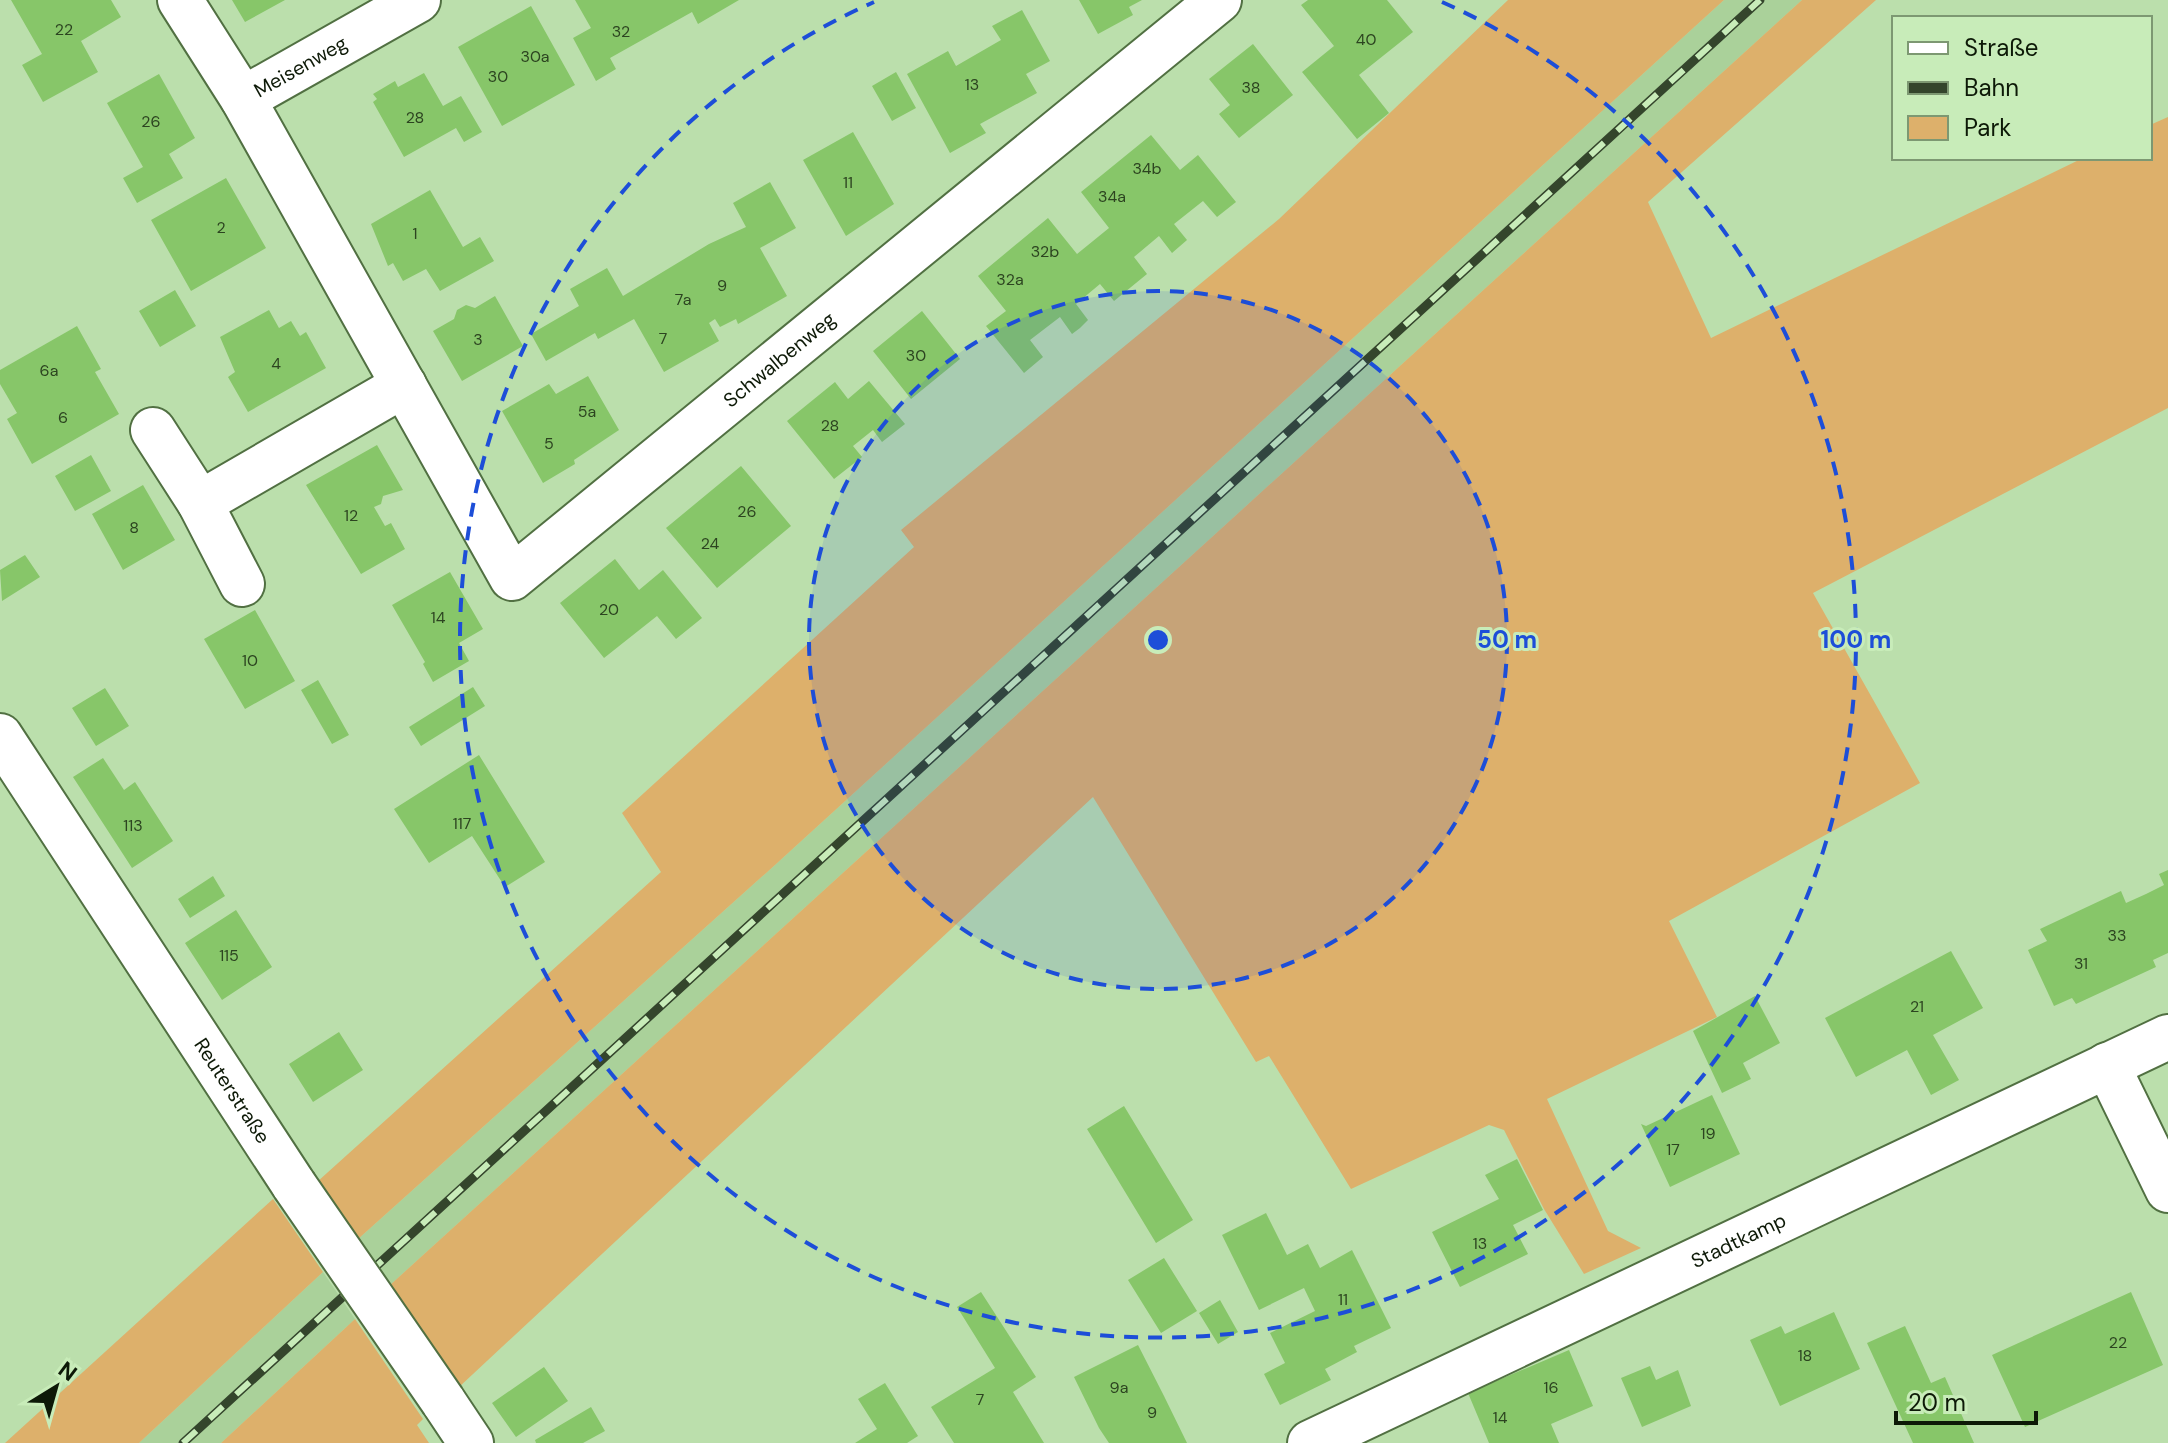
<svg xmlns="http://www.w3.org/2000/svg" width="2168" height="1443" font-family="'DM Sans',sans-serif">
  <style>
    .built { fill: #aad19a }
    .green { fill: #ddb06b }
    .building { fill: #87c669 }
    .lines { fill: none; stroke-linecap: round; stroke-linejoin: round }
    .minor-casing { stroke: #517042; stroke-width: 48 }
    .tertiary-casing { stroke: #517042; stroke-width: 48 }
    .minor { stroke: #fff; stroke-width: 44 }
    .tertiary { stroke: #fff; stroke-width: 44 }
    .rail-casing { stroke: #34452c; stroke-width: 9 }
    .rail { stroke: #c8ecb9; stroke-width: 6; stroke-dasharray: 18; stroke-linecap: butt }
    .tertiary-bridge-casing { stroke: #517042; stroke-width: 48; stroke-linecap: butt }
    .tertiary-bridge { stroke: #fff; stroke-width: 44 }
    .ring { fill: none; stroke: #1d4ed8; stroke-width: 4; stroke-dasharray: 14 10 }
    .labels { text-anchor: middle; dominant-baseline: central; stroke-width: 6; stroke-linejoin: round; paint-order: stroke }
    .number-label { font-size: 16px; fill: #2c4420 }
    .street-label { font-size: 20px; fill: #0d1907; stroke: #c8ecb9 }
    .centre { fill: #1d4ed8; stroke: #c8ecb9; stroke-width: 4 }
    .ring-label { font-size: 24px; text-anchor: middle; font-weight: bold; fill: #1d4ed8; stroke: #c8ecb9; stroke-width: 6; stroke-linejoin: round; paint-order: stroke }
  </style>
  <rect width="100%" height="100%" fill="#bbdfac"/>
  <path class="built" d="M 1724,0 L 1802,0 L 389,1286 L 357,1240 L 775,865 Z
    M 323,1272 L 355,1319 L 221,1443 L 139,1443 Z"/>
  <path class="green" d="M 1508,0 L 1724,0 L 775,865 L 357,1240 L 317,1182 L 661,872 L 622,813 L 914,547 L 901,530 L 1279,219 Z
    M 1802,0 L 1876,0 L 1648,202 L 1711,338 L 2083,158 L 2150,158 L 2150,125 L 2168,117 L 2168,408 L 1813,593 L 1920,783 L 1669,921 L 1717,1017 L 1547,1099 L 1608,1231 L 1641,1248 L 1584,1274 L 1544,1209 L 1504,1130 L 1489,1125 L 1351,1189 L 1269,1056 L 1256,1062 L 1093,797 L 458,1388 L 389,1286 Z
    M 273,1199 L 323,1272 L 139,1443 L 5,1443 Z
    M 355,1319 L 423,1419 L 417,1425 L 429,1443 L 221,1443 Z"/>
  <path class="building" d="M 11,0 L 111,0 L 121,17 L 81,41 L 98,72 L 43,102 L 22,65 L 42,54 Z
    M 232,0 L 285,0 L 245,22 Z
    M 575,0 L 739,0 L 698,24 L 692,12 L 610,58 L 616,69 L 596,81 L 573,38 L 591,28 Z
    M 1079,0 L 1142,0 L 1129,7 L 1133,15 L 1098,34 Z
    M 1308,0 L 1387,0 L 1413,32 L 1359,75 L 1389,113 L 1357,139 L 1302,72 L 1334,46 L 1301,5 Z
    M 531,6 L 575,85 L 502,126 L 458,47 Z
    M 1022,10 L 1050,61 L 1026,74 L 1037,93 L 980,124 L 986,133 L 950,153 L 907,74 L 948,51 L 956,66 L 1001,40 L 992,26 Z
    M 1253,44 L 1293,95 L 1239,138 L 1219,114 L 1230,105 L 1209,79 Z
    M 896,72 L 916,108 L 892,121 L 872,86 Z
    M 424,73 L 443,106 L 461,96 L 482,132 L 464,142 L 456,128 L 404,157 L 373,102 L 377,99 L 373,94 L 395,81 L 398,87 Z
    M 159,74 L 195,138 L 169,154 L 183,178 L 137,203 L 123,178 L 143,167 L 107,103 Z
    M 853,132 L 894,204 L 846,236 L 803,160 Z
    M 1151,135 L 1180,170 L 1198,155 L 1236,202 L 1217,217 L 1203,201 L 1174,224 L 1187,240 L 1172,253 L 1159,236 L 1134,257 L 1147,274 L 1114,301 L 1100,284 L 1076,304 L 1088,320 L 1080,328 L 1072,334 L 1060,317 L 1030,340 L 1043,357 L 1024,373 L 986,326 L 1006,311 L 978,276 L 1048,218 L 1077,254 L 1109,228 L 1081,192 Z
    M 226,178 L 266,248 L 191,291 L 151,220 Z
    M 770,182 L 796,228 L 760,248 L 787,296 L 738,324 L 736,319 L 720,327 L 715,319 L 709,323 L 719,341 L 664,372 L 634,319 L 598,339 L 595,333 L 546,361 L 531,334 L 579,306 L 570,289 L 607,268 L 623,296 L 709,244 L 746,227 L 733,203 Z
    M 430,190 L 463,247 L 480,237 L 494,261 L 440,291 L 426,269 L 403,281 L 393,263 L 388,266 L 371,224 Z
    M 175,290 L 196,326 L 160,347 L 139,311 Z
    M 495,296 L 523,346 L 462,381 L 433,331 L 454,319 L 457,310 L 466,305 L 475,308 Z
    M 269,310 L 279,328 L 291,321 L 300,336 L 306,332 L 326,368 L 248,412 L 228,377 L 235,372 L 220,337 Z
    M 922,311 L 960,359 L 911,399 L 873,351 Z
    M 77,326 L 101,369 L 95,372 L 119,414 L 32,464 L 7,419 L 17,413 L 0,384 L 0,370 Z
    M 588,376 L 619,430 L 574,460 L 575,464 L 543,483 L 502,411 L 549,384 L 556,394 Z
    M 869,381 L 905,424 L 882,442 L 873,430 L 853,446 L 862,457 L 834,479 L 787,421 L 835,382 L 848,399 Z
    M 377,445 L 403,490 L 383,496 L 381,504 L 374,507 L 385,526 L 391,523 L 405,549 L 361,574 L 306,485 Z
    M 91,455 L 111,491 L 75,511 L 55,476 Z
    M 741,466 L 791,526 L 717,588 L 666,528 Z
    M 143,485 L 175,540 L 123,570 L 92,514 Z
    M 25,555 L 40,577 L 2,601 L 0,570 Z
    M 615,559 L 639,590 L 663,570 L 702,618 L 676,639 L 657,616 L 604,658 L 560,603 Z
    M 450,572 L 483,629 L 459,643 L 469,661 L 433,682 L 423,664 L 425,662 L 392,605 Z
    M 255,610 L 295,681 L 245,709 L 204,639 Z
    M 318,680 L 349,735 L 332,744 L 301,690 Z
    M 473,687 L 485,706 L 421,746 L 409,727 Z
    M 105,688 L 129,726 L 96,746 L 72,708 Z
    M 479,755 L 545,862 L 505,887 L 472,836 L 429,863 L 394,809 Z
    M 103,758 L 124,790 L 135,782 L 173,841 L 132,868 L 73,777 Z
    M 2168,870 L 2168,953 L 2153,960 L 2156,967 L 2076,1004 L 2072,998 L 2054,1006 L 2028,950 L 2047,941 L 2040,929 L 2121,891 L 2126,903 L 2146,894 L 2164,885 L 2159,874 Z
    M 213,876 L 225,896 L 190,918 L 178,899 Z
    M 236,910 L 272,967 L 222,1000 L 185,943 Z
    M 1951,951 L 1983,1008 L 1933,1035 L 1959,1080 L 1931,1095 L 1907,1050 L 1856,1077 L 1825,1018 Z
    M 1755,996 L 1780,1043 L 1743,1063 L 1751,1079 L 1722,1093 L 1693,1031 Z
    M 339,1032 L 363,1070 L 313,1102 L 289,1064 Z
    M 1712,1095 L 1740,1154 L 1670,1187 L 1641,1124 L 1646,1126 Z
    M 1124,1106 L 1193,1220 L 1156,1243 L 1087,1129 Z
    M 1517,1159 L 1543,1210 L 1513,1225 L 1528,1254 L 1460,1287 L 1432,1232 L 1499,1199 L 1485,1175 Z
    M 1266,1213 L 1287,1255 L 1308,1244 L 1320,1268 L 1352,1250 L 1391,1328 L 1354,1346 L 1357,1352 L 1325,1369 L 1331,1380 L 1280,1405 L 1264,1374 L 1285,1363 L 1270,1333 L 1315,1311 L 1304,1288 L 1259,1310 L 1222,1235 Z
    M 1164,1258 L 1197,1311 L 1161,1333 L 1128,1280 Z
    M 981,1292 L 1036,1377 L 1013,1392 L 1044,1443 L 954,1443 L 931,1407 L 995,1368 L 957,1307 Z
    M 2131,1292 L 2163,1365 L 2025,1427 L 1992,1355 Z
    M 1220,1300 L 1238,1332 L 1218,1344 L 1199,1313 Z
    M 1834,1312 L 1860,1369 L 1780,1406 L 1750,1340 L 1781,1326 L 1785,1334 Z
    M 1905,1326 L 1931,1383 L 1945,1377 L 1974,1443 L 1913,1443 L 1867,1343 Z
    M 1138,1345 L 1164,1396 L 1187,1443 L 1109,1443 L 1099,1428 L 1074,1377 Z
    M 1569,1350 L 1593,1406 L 1551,1424 L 1559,1443 L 1489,1443 L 1468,1393 Z
    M 1650,1366 L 1656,1380 L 1678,1370 L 1691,1406 L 1642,1427 L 1621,1378 Z
    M 544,1367 L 568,1401 L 516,1437 L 492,1403 Z
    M 885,1383 L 918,1436 L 907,1443 L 855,1443 L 877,1429 L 858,1399 Z
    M 591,1407 L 605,1431 L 583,1443 L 536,1443 L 535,1440 Z"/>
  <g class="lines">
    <defs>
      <g id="minor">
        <path id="s1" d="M 180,0 L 243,99 L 512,578 L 1219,0"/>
        <path id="s2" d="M 243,99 L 418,0"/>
        <path d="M 153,430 L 200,503 L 242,584"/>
        <path d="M 200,503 L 404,385"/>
        <path d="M 2107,1065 L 2168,1190"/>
        <path id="s3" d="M 1310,1443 L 2168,1037"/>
      </g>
      <g id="tertiary">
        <path id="s4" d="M 0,736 L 294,1185"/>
        <path d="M 443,1401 L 471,1443"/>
      </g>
    </defs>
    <use href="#minor" class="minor-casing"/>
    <use href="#tertiary" class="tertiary-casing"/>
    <use href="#minor" class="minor"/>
    <use href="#tertiary" class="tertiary"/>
    <defs>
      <path id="rail" d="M 183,1443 L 1760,0"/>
    </defs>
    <use href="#rail" class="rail-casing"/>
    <use href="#rail" class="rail"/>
    <defs>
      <path id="tertiary-bridge" d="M 294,1185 L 443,1401"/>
    </defs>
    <use href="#tertiary-bridge" class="tertiary-bridge-casing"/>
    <use href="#tertiary-bridge" class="tertiary-bridge"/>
  </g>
  <circle cx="1158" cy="640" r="349" fill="#1d4ed8" fill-opacity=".12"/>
  <g class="ring">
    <circle cx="1158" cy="640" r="349"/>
    <path d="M1442 2A698 698 0 1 1 874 2"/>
  </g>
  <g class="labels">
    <g class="number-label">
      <text x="64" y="29">22</text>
      <text x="621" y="31">32</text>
      <text x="1366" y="39">40</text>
      <text x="535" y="56">30a</text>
      <text x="498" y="76">30</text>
      <text x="972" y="84">13</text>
      <text x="1251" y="87">38</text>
      <text x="415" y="117">28</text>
      <text x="151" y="121">26</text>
      <text x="1147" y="168">34b</text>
      <text x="848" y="182">11</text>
      <text x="1112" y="196">34a</text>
      <text x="221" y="227">2</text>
      <text x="415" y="233">1</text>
      <text x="1045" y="251">32b</text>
      <text x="1010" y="279">32a</text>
      <text x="722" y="285">9</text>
      <text x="683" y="299">7a</text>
      <text x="663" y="338">7</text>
      <text x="478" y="339">3</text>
      <text x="916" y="355">30</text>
      <text x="276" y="363">4</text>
      <text x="49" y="370">6a</text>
      <text x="587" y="411">5a</text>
      <text x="63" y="417">6</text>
      <text x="830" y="425">28</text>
      <text x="549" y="443">5</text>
      <text x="747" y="511">26</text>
      <text x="351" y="515">12</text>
      <text x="134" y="527">8</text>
      <text x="710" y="543">24</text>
      <text x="609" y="609">20</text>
      <text x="438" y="617">14</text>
      <text x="250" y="660">10</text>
      <text x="462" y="823">117</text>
      <text x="133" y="825">113</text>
      <text x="2117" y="935">33</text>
      <text x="229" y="955">115</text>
      <text x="2081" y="963">31</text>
      <text x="1917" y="1006">21</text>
      <text x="1708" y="1133">19</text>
      <text x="1673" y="1149">17</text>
      <text x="1480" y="1243">13</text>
      <text x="1343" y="1299">11</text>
      <text x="2118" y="1342">22</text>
      <text x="1805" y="1355">18</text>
      <text x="1119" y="1387">9a</text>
      <text x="1551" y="1387">16</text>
      <text x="980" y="1399">7</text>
      <text x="1152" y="1412">9</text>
      <text x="1500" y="1417">14</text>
    </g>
    <g class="street-label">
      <text stroke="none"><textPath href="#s2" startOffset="66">Meisenweg</textPath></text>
      <text stroke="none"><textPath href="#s1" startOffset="1012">Schwalbenweg</textPath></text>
      <text stroke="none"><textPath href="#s4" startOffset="424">Reuterstraße</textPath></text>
      <text stroke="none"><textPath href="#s3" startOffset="474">Stadtkamp</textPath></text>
    </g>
  </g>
  <circle cx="1158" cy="640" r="12" class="centre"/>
  <g class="ring-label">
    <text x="1507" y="648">50 m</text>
    <text x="1856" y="648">100 m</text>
  </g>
  <rect x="1892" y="16" width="260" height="144" fill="#c8ecb9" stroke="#7d9872" stroke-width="2"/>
  <rect x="1908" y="42" width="40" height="12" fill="#ffffff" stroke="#7d9872" stroke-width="2"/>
  <text x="1964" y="56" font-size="24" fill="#0d1907">Straße</text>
  <rect x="1908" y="82" width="40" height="12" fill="#34452c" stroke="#7d9872" stroke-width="2"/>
  <text x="1964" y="96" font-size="24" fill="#0d1907">Bahn</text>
  <rect x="1908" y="116" width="40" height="24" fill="#ddb06b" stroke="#7d9872" stroke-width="2"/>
  <text x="1964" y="136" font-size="24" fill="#0d1907">Park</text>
  <g transform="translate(56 1387) rotate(37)" stroke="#c8ecb9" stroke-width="6" paint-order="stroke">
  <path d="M0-6L14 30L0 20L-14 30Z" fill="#0d1907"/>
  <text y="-12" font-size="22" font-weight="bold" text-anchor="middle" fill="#0d1907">N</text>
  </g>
  <path d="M1896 1411v12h140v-12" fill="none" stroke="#0d1907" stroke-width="4"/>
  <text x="1908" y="1411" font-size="24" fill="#0d1907" stroke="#c8ecb9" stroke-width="6" paint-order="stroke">20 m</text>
</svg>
